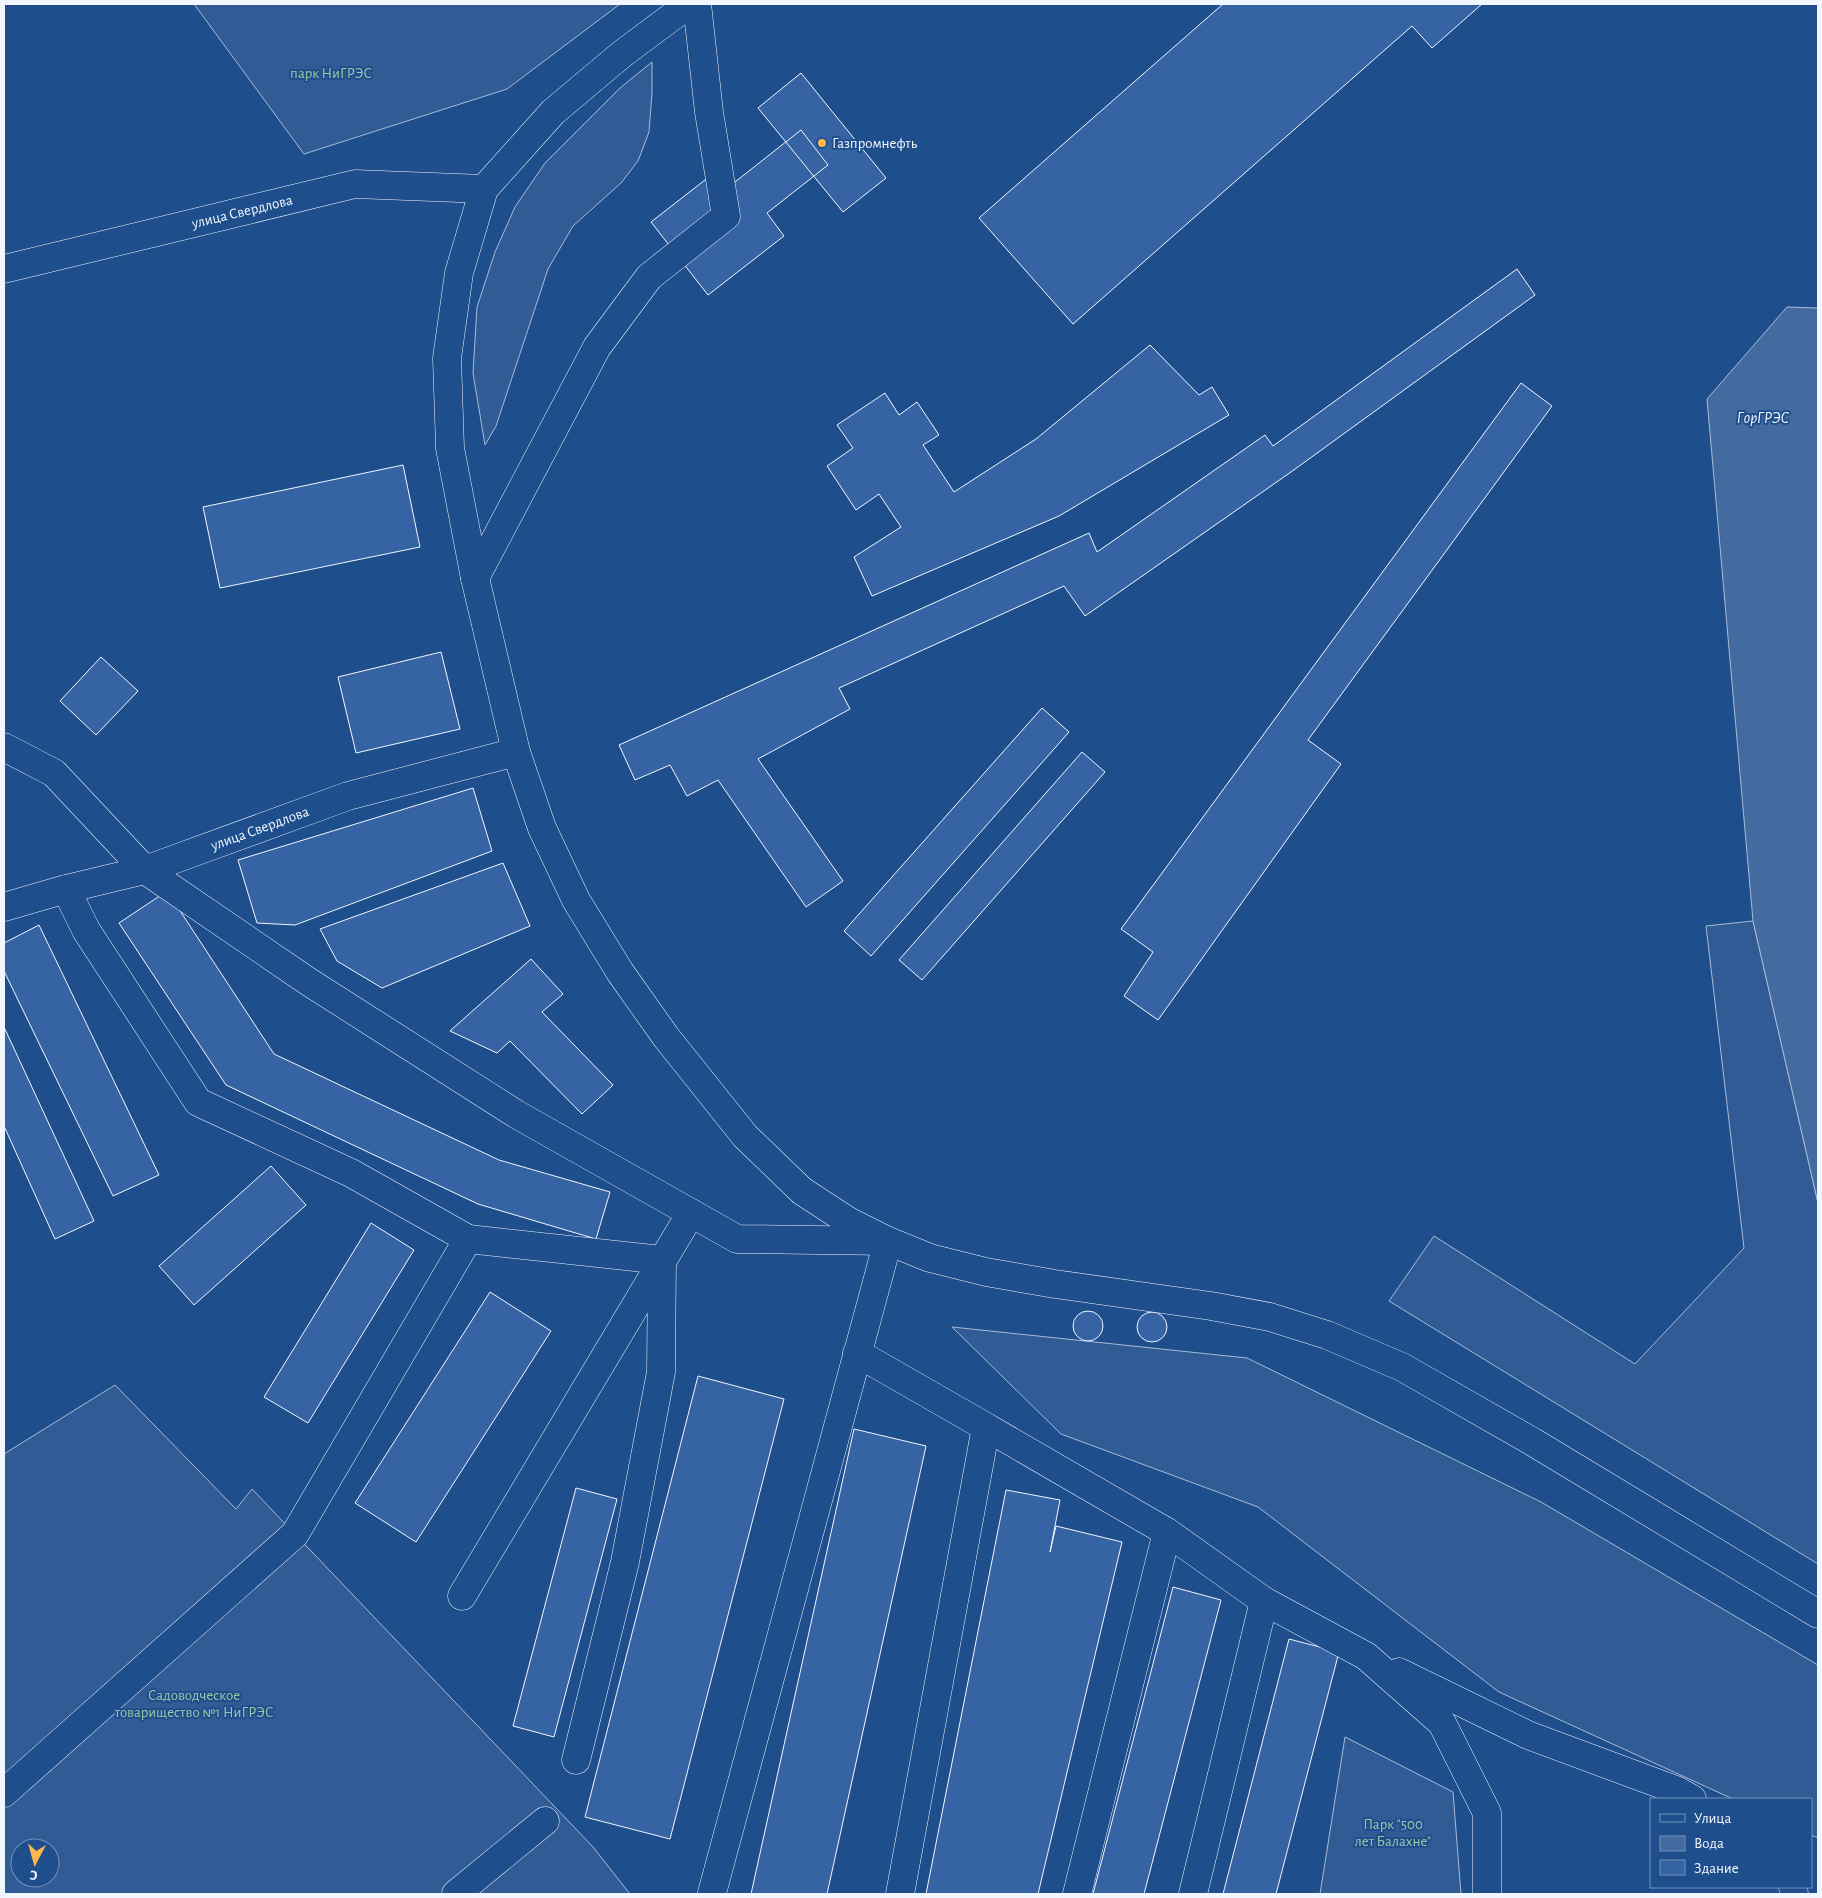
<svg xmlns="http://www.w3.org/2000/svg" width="1822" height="1898" font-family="'Alegreya Sans',sans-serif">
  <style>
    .built { fill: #305b95; stroke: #a8bbd7; fill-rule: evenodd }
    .water { fill: #446ba0; stroke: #a8bbd7 }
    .building { fill: #3563a3; stroke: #f2f6ff }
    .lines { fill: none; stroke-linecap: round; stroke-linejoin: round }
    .minor-casing { stroke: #f2f6ff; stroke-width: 29 }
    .major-casing { stroke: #f2f6ff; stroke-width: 29 }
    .minor { stroke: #1f4e8c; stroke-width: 28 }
    .major { stroke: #1f4e8c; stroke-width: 28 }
    .poi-dot { fill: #ffb74d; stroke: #1f4e8c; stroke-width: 2 }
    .labels { text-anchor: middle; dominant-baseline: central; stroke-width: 4; stroke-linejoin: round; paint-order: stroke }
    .park-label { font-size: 15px; fill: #97c8a6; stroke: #1f4e8c }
    .poi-label { font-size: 15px; fill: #f2f6ff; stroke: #1f4e8c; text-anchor: start }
    .street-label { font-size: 15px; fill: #f2f6ff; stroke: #1f4e8c }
    .water-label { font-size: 16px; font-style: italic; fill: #f2f6ff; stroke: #1f4e8c }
  </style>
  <rect width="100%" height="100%" fill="#1f4e8c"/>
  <path class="built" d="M 194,4 L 620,4 L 507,89 L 304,154 Z
    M 652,62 L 652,93 L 649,132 L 638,161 L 621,183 L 573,226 L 548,269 L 496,426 L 485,445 L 473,373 L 477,307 L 495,252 L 515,207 L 545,163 L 620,88 Z
    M 1753,921 L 1818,1203 L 1818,1564 L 1389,1301 L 1434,1236 L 1635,1364 L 1744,1248 L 1706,926 Z
    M 952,1327 L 1247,1358 L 1541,1502 L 1818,1665 L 1818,1838 L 1811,1835 L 1811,1799 L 1733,1799 L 1499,1692 L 1258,1507 L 1061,1434 Z
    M 115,1385 L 236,1509 L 252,1489 L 593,1847 L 630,1894 L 4,1894 L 4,1454 ZM 20,1848 L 50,1848 L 50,1878 L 20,1878 Z
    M 1345,1737 L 1453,1792 L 1461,1894 L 1320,1894 Z"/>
  <path class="water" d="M 1787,307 L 1818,308 L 1818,1203 L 1753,921 L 1707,399 Z"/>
  <path class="building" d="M 1223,4 L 1482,4 L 1432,48 L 1412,26 L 1073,324 L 979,218 Z
    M 801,73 L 886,178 L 843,212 L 758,108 Z
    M 801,130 L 828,165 L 767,213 L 784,236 L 708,295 L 651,222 L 723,166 L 735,182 Z
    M 1517,269 L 1535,295 L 1291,472 L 1085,616 L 1064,586 L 839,688 L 850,709 L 758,759 L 843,881 L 806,907 L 718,780 L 687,796 L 670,765 L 635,780 L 619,745 L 1089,533 L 1097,552 L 1265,435 L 1273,446 Z
    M 1150,345 L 1199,395 L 1212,387 L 1229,415 L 1059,516 L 872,596 L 854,557 L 901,527 L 879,494 L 856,510 L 827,466 L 853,448 L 837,425 L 885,393 L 899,415 L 917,402 L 939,435 L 923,445 L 954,492 L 1036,439 Z
    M 1521,383 L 1552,406 L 1308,740 L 1341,764 L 1158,1020 L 1124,996 L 1153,952 L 1121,929 Z
    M 403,465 L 420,547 L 220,588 L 203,507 Z
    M 441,652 L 460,729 L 356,753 L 338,677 Z
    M 101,657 L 138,691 L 96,735 L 60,701 Z
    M 1042,708 L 1069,732 L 871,956 L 844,931 Z
    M 1082,752 L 1105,772 L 922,980 L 899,960 Z
    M 473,788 L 492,851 L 295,925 L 257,923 L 238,860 Z
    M 503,863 L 530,926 L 382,988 L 337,961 L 320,929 Z
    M 167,891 L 274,1054 L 499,1160 L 610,1192 L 596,1239 L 478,1204 L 226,1085 L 119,923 Z
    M 39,925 L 159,1175 L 113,1196 L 4,971 L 4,943 Z
    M 531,959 L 563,994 L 542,1012 L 613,1085 L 582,1114 L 510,1041 L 497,1053 L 450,1031 Z
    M 4,1027 L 94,1221 L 55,1239 L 4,1126 Z
    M 271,1166 L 306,1205 L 194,1305 L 159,1266 Z
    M 371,1223 L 414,1250 L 308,1423 L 264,1397 Z
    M 490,1292 L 551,1331 L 416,1542 L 355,1503 Z
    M1073 1326a15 15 0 1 1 30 0a15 15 0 1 1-30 0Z
    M1137 1327a15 15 0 1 1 30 0a15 15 0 1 1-30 0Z
    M 698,1376 L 784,1399 L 670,1839 L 585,1817 Z
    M 854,1429 L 926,1446 L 827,1894 L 751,1894 Z
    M 576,1488 L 617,1499 L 554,1737 L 513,1726 Z
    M 1006,1490 L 1060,1500 L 1050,1552 L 1056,1526 L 1122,1542 L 1038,1894 L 926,1894 Z
    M 1173,1587 L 1221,1600 L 1144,1894 L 1093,1894 Z
    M 1289,1639 L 1339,1652 L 1276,1894 L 1223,1894 Z"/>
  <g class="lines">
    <defs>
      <g id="minor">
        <path id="s1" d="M 4,269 L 355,184 L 484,189"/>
        <path d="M 475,578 L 597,347 L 649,277 L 726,216 L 709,112 L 697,4"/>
        <path d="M 4,747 L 54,773 L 145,870 L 309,982 L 516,1114 L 737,1239 L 888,1241 L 712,1893"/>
        <path d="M 66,889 L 86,930 L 198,1102 L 351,1173 L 468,1239"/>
        <path id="s2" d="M 4,907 L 66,889 L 145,870 L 348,796 L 516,752"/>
        <path d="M 857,1353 L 986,1427 L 900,1894"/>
        <path d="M 986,1427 L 1167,1532 L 1077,1894"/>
        <path d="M 1167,1532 L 1264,1601 L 1193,1894"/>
        <path d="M 462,1596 L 691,1213"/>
        <path d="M 1264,1601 L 1366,1656 L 1442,1723 L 1487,1813 L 1487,1894"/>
        <path d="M 1399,1672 L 1528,1735 L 1676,1790 L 1692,1799"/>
        <path d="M 4,1793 L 295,1534 L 468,1239 L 662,1260 L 661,1372 L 625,1562 L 576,1760"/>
        <path d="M 1793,1887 L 1794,1894"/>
        <path d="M 456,1894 L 545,1821"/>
      </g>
      <path id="major" d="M 689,4 L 622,54 L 553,112 L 484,189 L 459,273 L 447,358 L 450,448 L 475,578 L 516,752 L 542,828 L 576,900 L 620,972 L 666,1037 L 745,1136 L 802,1191 L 848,1221 L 888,1241 L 930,1258 L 986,1272 L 1055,1284 L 1211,1306 L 1270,1317 L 1327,1335 L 1402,1367 L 1533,1442 L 1818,1614"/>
    </defs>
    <use href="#minor" class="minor-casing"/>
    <use href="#major" class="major-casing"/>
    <use href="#minor" class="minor"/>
    <use href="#major" class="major"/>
  </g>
  <circle class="poi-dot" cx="822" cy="143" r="5"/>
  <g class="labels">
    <g class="park-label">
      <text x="331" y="73">парк НиГРЭС</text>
      <text x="194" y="1695">Садоводческое<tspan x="194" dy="17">товарищество №1 НиГРЭС</tspan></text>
      <text x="1393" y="1824">Парк "500<tspan x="1393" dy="17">лет Балахне"</tspan></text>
    </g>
    <g class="poi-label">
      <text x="832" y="143">Газпромнефть</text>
    </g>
    <g class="street-label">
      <text stroke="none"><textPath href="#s1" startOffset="245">улица Свердлова</textPath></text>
      <text stroke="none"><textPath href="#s2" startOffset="268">улица Свердлова</textPath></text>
    </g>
    <g class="water-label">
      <text x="1763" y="418">ГорГРЭС</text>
    </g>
  </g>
  <rect width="1822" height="1898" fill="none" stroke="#f2f6ff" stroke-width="10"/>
  <rect x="1650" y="1798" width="162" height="90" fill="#1f4e8c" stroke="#7391ba"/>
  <rect x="1660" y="1814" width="25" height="8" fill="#1f4e8c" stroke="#7391ba"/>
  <text x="1694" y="1823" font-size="15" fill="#f2f6ff">Улица</text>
  <rect x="1660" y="1836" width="25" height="15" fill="#446ba0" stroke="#7391ba"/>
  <text x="1694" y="1848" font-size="15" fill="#f2f6ff">Вода</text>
  <rect x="1660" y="1860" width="25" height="15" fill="#3563a3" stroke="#7391ba"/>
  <text x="1694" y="1873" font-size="15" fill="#f2f6ff">Здание</text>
  <g transform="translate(35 1863) rotate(186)"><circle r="24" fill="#1f4e8c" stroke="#7391ba"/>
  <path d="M0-4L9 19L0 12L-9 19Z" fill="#ffb74d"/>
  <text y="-8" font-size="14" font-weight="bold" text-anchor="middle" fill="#f2f6ff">С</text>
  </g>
</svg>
